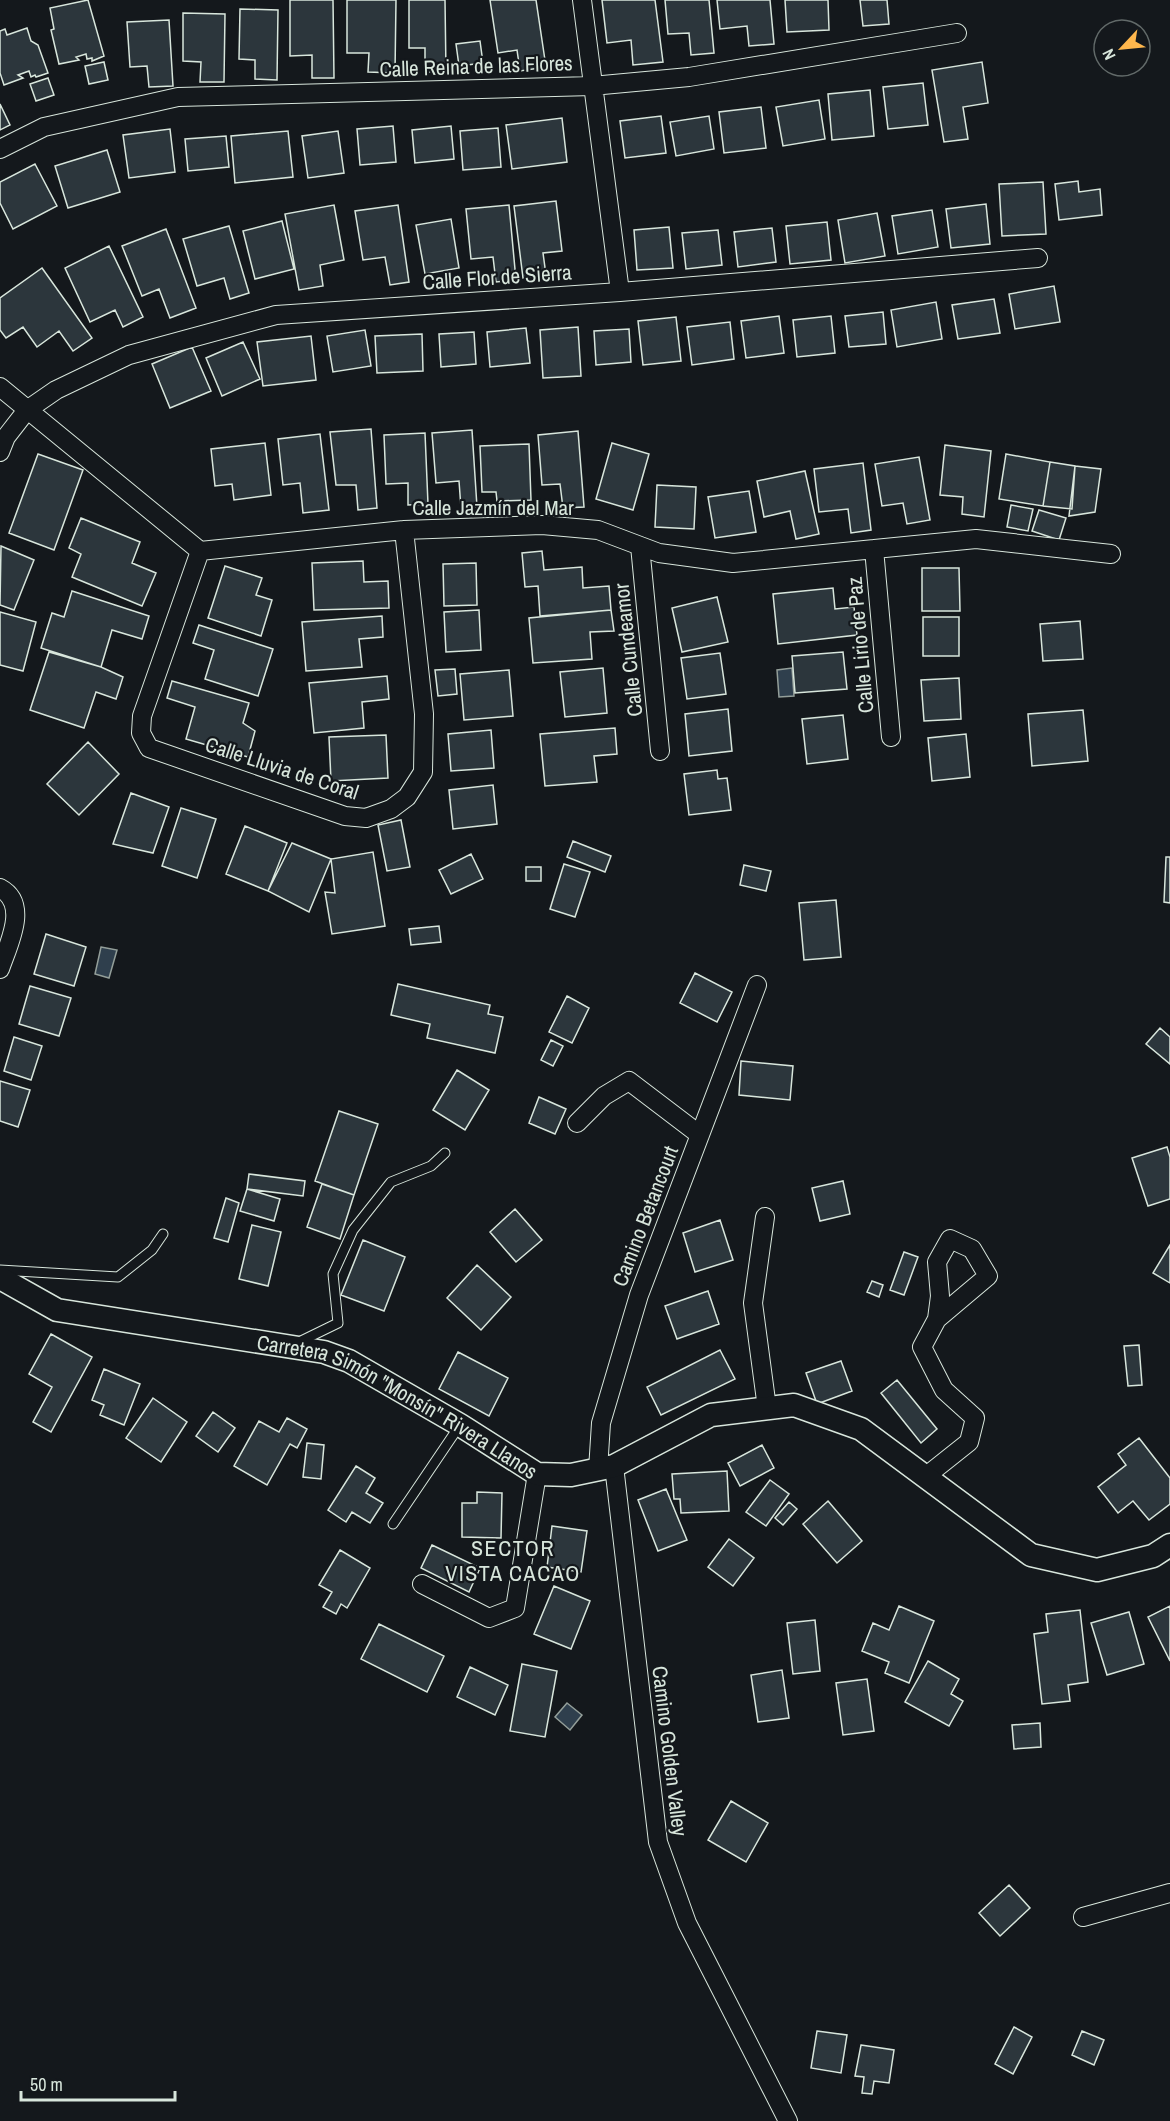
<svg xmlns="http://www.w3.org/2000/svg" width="1170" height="2121" font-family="'Archivo Narrow',sans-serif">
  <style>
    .water { fill: #2f3f4d; stroke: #939e99; stroke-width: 1.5 }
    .building { fill: #2c363c; stroke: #d8e6dc; stroke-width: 1.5 }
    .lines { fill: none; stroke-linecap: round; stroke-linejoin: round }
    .service-casing { stroke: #d8e6dc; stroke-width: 11 }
    .minor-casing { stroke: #d8e6dc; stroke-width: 20 }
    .tertiary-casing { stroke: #d8e6dc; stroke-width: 25 }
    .service { stroke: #14181c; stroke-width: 9 }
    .minor { stroke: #14181c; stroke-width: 18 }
    .tertiary { stroke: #14181c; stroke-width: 22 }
    .labels { text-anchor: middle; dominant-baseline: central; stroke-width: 4.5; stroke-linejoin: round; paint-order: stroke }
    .street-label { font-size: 21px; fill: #d8e6dc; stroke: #14181c }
    .neighbourhood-label { font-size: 22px; letter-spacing: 1.5px; fill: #d8e6dc; stroke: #14181c }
  </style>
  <rect width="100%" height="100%" fill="#14181c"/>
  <path class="water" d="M 792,668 L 794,696 L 779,697 L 777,670 Z
    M 101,947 L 117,950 L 109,978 L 95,974 Z
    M 567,1703 L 582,1715 L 570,1730 L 555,1717 Z"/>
  <path class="building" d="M 88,0 L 104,56 L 92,61 L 92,58 L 87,59 L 86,54 L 76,57 L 79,60 L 59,64 L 51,30 L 54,29 L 50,8 Z
    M 290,0 L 333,0 L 334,78 L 312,78 L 312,55 L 290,56 Z
    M 347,0 L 396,0 L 395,73 L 368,72 L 369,53 L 347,53 Z
    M 409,0 L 445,0 L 446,72 L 425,72 L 425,48 L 409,48 Z
    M 490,0 L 536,0 L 546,67 L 520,71 L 517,50 L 498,53 Z
    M 602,0 L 655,0 L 663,62 L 633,65 L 631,40 L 607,43 Z
    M 665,0 L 709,0 L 714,53 L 691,55 L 689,33 L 668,34 Z
    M 717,0 L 770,0 L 774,44 L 749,46 L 747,26 L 720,29 Z
    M 785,0 L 828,0 L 829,30 L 787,32 Z
    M 860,0 L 887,0 L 889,24 L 863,26 Z
    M 240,9 L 278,10 L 277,80 L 255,79 L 255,60 L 239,59 Z
    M 183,13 L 225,14 L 224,82 L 200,82 L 201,62 L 183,61 Z
    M 169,20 L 173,86 L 149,87 L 147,66 L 130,67 L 127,22 Z
    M 27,28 L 31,41 L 38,45 L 48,73 L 36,77 L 35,75 L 31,77 L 29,71 L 18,75 L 23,78 L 4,85 L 0,73 L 0,31 L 5,29 L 7,35 Z
    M 480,41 L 483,63 L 459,66 L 456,44 Z
    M 104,62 L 108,80 L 89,84 L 85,66 Z
    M 982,62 L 988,103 L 963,107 L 968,139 L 944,142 L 932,70 Z
    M 48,78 L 54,95 L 36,101 L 30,84 Z
    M 923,83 L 928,125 L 888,129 L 883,87 Z
    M 870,90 L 874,136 L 832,140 L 828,94 Z
    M 819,100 L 825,139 L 783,146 L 776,107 Z
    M 0,104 L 10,125 L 0,130 Z
    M 761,107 L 766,148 L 724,153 L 719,112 Z
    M 661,116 L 666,153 L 625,158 L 620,121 Z
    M 709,116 L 714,149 L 676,156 L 670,122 Z
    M 562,118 L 567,162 L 512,169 L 506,125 Z
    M 393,126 L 396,162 L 360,165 L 357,129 Z
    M 451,126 L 454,159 L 415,163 L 412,130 Z
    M 498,128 L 501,167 L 463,170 L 460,131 Z
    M 170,129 L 175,172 L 129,178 L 123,135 Z
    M 288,131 L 293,177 L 235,183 L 231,136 Z
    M 338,131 L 344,173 L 308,178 L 302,136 Z
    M 226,136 L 229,167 L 188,171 L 185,139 Z
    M 107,150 L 120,192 L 68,208 L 55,166 Z
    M 35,164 L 57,206 L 13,229 L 0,203 L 0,182 Z
    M 1078,181 L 1079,192 L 1100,189 L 1102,215 L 1059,220 L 1055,184 Z
    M 1043,182 L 1046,234 L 1002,236 L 999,184 Z
    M 556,201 L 562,251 L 543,253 L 546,275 L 523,278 L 514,206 Z
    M 986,204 L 990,244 L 951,248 L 946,209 Z
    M 334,205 L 344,260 L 320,265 L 323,286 L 299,290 L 285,214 Z
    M 398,205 L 409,282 L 390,285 L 385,257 L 363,260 L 355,211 Z
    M 509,205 L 516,280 L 496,282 L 493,257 L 471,259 L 466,209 Z
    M 932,210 L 938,247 L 898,254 L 892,216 Z
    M 877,213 L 885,256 L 845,263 L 838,220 Z
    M 451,219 L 459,268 L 425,274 L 416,225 Z
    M 282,221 L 294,269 L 255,279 L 243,231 Z
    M 827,222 L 831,260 L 790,264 L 786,226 Z
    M 229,226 L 249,293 L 230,299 L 224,278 L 197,286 L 183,239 Z
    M 669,227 L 673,268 L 637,270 L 634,230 Z
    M 772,228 L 776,262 L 738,267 L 734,232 Z
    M 166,229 L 196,308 L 170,318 L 159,289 L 142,296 L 122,246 Z
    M 718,230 L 722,265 L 686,269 L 682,233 Z
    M 109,246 L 143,317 L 123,327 L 115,310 L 90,322 L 65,268 Z
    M 42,268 L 92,338 L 73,351 L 59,331 L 37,347 L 23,327 L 6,338 L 0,330 L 0,298 Z
    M 1054,286 L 1060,322 L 1015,329 L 1009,294 Z
    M 994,299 L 1000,333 L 958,339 L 952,305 Z
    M 936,302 L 942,339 L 897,347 L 891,310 Z
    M 883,312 L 886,344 L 849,347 L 845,316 Z
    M 779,316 L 784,353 L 746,358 L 741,321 Z
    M 831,316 L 835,353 L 797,357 L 793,320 Z
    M 676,317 L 681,361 L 643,365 L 638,321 Z
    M 730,322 L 734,359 L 692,365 L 687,327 Z
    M 578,327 L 581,376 L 543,378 L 540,330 Z
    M 526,328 L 530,363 L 490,367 L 487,332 Z
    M 629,329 L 631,362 L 596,365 L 594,331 Z
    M 365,330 L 371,366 L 333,372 L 327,336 Z
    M 474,332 L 476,364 L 441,367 L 439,334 Z
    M 422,334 L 423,371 L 377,373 L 375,336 Z
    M 311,336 L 316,380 L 263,386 L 257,342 Z
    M 243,342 L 260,379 L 222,396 L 206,358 Z
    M 192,347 L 211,391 L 170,408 L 152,364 Z
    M 371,429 L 377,508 L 358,510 L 356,485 L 336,485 L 330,432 Z
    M 472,430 L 477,507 L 461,508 L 459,481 L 436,483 L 432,433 Z
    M 578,431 L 584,507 L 563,508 L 560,484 L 542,485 L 538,435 Z
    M 425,433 L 428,504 L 408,505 L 408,483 L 386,484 L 384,435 Z
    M 320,434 L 329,510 L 303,513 L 300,483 L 283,485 L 278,439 Z
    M 265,443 L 271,495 L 234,500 L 232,484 L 215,486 L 211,449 Z
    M 612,443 L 649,454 L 633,510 L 596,499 Z
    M 529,444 L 531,500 L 497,501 L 496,492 L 482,492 L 480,446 Z
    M 945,445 L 991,451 L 984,517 L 962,514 L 963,497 L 940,495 Z
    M 38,454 L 83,470 L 54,550 L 9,533 Z
    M 1006,454 L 1050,462 L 1043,506 L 999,499 Z
    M 919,457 L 930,520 L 907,524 L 903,503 L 882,506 L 875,464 Z
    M 1050,462 L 1075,466 L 1072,509 L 1043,506 Z
    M 863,463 L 871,530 L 851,533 L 848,509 L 819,512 L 814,469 Z
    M 1075,466 L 1101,469 L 1095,512 L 1069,516 Z
    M 805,471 L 819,534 L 796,539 L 790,511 L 764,517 L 757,481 Z
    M 657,485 L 696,487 L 694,529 L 655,527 Z
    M 749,491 L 756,532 L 715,538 L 708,497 Z
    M 1011,505 L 1033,509 L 1028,531 L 1007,527 Z
    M 1039,510 L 1066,518 L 1059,540 L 1032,531 Z
    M 81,518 L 140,542 L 132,563 L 156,573 L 142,606 L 72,577 L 81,554 L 69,548 Z
    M 1,546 L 34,560 L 14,610 L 0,605 Z
    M 542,551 L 544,570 L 582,567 L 583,588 L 609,586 L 611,610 L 540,616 L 538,586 L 525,587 L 522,553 Z
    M 363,561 L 364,582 L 388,581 L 389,608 L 314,610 L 312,563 Z
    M 476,563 L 477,605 L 444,606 L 443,564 Z
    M 225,566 L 262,578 L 256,595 L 272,600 L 261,636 L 208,618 Z
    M 922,568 L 959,568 L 960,611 L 922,611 Z
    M 833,588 L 835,609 L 854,607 L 857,635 L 778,644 L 773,594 Z
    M 72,591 L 149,616 L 142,639 L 112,630 L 101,667 L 41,648 L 52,613 L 64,617 Z
    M 717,597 L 728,642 L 682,652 L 672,608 Z
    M 479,610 L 481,650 L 446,652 L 444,612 Z
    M 611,610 L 614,631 L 590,632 L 592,659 L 533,663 L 529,618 Z
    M 0,612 L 36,622 L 23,671 L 0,665 Z
    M 382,616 L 383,637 L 359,639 L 362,667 L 306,671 L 302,622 Z
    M 923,617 L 959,617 L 959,656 L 923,656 Z
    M 1080,621 L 1083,659 L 1043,661 L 1040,624 Z
    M 199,625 L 273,649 L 258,696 L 205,679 L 214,650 L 193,643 Z
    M 49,652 L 101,667 L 123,677 L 116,699 L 96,692 L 84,728 L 30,710 Z
    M 843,652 L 847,689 L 795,693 L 792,656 Z
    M 720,653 L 726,694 L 687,699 L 681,658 Z
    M 603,668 L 607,713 L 565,717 L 560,672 Z
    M 455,669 L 457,694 L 438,696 L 435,670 Z
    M 509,670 L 513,716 L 464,720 L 460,674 Z
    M 387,676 L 389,699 L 362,702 L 364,728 L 314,733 L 309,683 Z
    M 959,678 L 961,719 L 924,721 L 921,680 Z
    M 172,681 L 249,703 L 243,723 L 255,731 L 248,757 L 186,739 L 195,707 L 167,698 Z
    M 728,709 L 732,751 L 689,756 L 685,714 Z
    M 1083,710 L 1088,761 L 1032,766 L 1028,714 Z
    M 843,715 L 848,759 L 807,764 L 802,719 Z
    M 615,728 L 617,754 L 594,756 L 597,782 L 545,786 L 540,734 Z
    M 491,730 L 494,768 L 451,771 L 448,734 Z
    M 966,734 L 970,777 L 932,781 L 928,738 Z
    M 386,735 L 388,778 L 331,781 L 329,737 Z
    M 88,742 L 119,774 L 79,815 L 47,784 Z
    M 717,770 L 718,779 L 727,778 L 731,810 L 689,815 L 684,774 Z
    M 493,785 L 497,824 L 453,829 L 449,790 Z
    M 131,793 L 169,807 L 153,853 L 113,844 Z
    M 181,808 L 216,819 L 197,878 L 162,866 Z
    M 401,820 L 410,867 L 387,871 L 378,825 Z
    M 245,826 L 287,843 L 268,891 L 226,874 Z
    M 573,841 L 611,856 L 605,872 L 567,857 Z
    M 292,843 L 331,859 L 309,912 L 268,891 Z
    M 373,852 L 385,926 L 332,934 L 325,892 L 335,893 L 331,859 Z
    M 471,854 L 483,879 L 451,894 L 439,870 Z
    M 1166,857 L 1170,857 L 1170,903 L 1164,902 Z
    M 564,864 L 590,872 L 575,917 L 550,909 Z
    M 744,865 L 771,871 L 766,891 L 740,885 Z
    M 526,867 L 541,867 L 541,881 L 526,881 Z
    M 836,900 L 841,957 L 804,960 L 799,903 Z
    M 439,926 L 441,942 L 411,945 L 409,929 Z
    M 46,934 L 86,947 L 74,986 L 34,974 Z
    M 695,973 L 732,992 L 717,1022 L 680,1003 Z
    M 398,984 L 490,1005 L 488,1014 L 503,1017 L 495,1053 L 427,1038 L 430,1024 L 391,1015 Z
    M 30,986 L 71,998 L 59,1036 L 19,1024 Z
    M 567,996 L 589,1008 L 572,1043 L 549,1032 Z
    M 1160,1028 L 1170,1037 L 1170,1064 L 1146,1044 Z
    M 14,1037 L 42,1046 L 31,1080 L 4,1071 Z
    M 551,1040 L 563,1046 L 553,1066 L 541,1060 Z
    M 741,1061 L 793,1066 L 790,1100 L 739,1095 Z
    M 457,1070 L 489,1090 L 465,1130 L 433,1110 Z
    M 0,1081 L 30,1090 L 18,1127 L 0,1121 Z
    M 539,1097 L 566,1109 L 555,1134 L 529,1123 Z
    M 339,1111 L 378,1124 L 354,1195 L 315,1181 Z
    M 1167,1147 L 1170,1157 L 1170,1199 L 1148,1206 L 1132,1158 Z
    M 249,1174 L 305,1181 L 303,1196 L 247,1189 Z
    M 843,1181 L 850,1214 L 820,1221 L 812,1188 Z
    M 322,1184 L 354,1195 L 340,1239 L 307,1227 Z
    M 247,1189 L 280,1199 L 274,1221 L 240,1211 Z
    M 226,1198 L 239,1203 L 228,1242 L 214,1238 Z
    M 515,1209 L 542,1240 L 516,1262 L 490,1232 Z
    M 720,1220 L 733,1260 L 695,1272 L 683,1233 Z
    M 252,1225 L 281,1232 L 268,1286 L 239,1279 Z
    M 363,1240 L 405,1257 L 384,1311 L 341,1295 Z
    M 1170,1245 L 1170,1283 L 1153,1273 Z
    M 904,1252 L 918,1257 L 904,1295 L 890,1290 Z
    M 477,1265 L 511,1297 L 481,1330 L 447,1298 Z
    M 872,1281 L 883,1285 L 879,1297 L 867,1292 Z
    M 708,1291 L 719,1324 L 677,1339 L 665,1306 Z
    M 51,1334 L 92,1357 L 51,1432 L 33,1422 L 52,1387 L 29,1374 Z
    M 1139,1345 L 1142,1385 L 1128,1386 L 1124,1346 Z
    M 720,1350 L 735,1379 L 661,1415 L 647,1387 Z
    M 458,1352 L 508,1378 L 489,1416 L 439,1389 Z
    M 841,1361 L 852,1391 L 817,1404 L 806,1373 Z
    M 104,1369 L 140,1384 L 124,1425 L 100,1415 L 104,1405 L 92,1400 Z
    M 897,1380 L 937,1429 L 921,1443 L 881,1393 Z
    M 153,1398 L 187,1422 L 161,1462 L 126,1438 Z
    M 213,1412 L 235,1428 L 218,1452 L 196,1436 Z
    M 287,1418 L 307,1429 L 297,1448 L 290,1444 L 267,1485 L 234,1466 L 259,1421 L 279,1432 Z
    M 1139,1438 L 1170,1478 L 1170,1504 L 1149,1520 L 1133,1501 L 1118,1513 L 1098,1487 L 1126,1465 L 1118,1454 Z
    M 307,1443 L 324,1445 L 321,1479 L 303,1477 Z
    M 762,1445 L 774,1468 L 740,1486 L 728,1463 Z
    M 356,1466 L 375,1478 L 366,1493 L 383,1503 L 370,1523 L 352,1512 L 346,1522 L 328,1510 Z
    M 727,1471 L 729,1511 L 681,1513 L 680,1499 L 674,1499 L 672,1474 Z
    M 770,1480 L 789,1494 L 766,1526 L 746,1512 Z
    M 666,1489 L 687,1540 L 658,1551 L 638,1500 Z
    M 477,1492 L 502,1493 L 501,1538 L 462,1537 L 462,1503 L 477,1503 Z
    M 828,1501 L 862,1541 L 837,1563 L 803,1524 Z
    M 789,1502 L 797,1509 L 783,1525 L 775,1518 Z
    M 552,1526 L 587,1531 L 581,1572 L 547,1567 Z
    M 729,1539 L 754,1558 L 733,1586 L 708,1567 Z
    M 432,1545 L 480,1568 L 469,1592 L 421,1568 Z
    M 340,1550 L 370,1568 L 347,1608 L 341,1604 L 336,1614 L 323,1607 L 332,1592 L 319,1585 Z
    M 554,1586 L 590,1601 L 571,1649 L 534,1634 Z
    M 899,1606 L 934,1621 L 909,1683 L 885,1673 L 889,1662 L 862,1651 L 873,1623 L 889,1630 Z
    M 1170,1606 L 1170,1661 L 1148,1617 Z
    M 1080,1610 L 1088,1682 L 1068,1685 L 1070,1701 L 1042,1704 L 1034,1634 L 1048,1632 L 1046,1614 Z
    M 1129,1612 L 1144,1664 L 1107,1675 L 1091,1623 Z
    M 815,1620 L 820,1671 L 793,1674 L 787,1623 Z
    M 379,1624 L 444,1656 L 427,1692 L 361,1659 Z
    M 928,1661 L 959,1679 L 951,1694 L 963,1701 L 949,1726 L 905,1702 Z
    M 522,1664 L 557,1671 L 545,1737 L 510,1731 Z
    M 470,1667 L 508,1685 L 495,1715 L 457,1697 Z
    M 782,1670 L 789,1718 L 758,1722 L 751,1675 Z
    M 867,1679 L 874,1731 L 843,1735 L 836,1683 Z
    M 1040,1723 L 1041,1747 L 1014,1749 L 1012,1725 Z
    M 731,1801 L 768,1823 L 746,1862 L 708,1840 Z
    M 1009,1885 L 1030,1908 L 1000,1936 L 979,1913 Z
    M 1014,2027 L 1032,2037 L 1013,2074 L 995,2064 Z
    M 817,2031 L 847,2035 L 841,2073 L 811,2068 Z
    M 1082,2031 L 1104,2040 L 1094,2065 L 1072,2055 Z
    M 861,2045 L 894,2050 L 889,2083 L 874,2081 L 872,2094 L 862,2093 L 864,2077 L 855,2076 Z"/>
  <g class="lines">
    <defs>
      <path id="service" d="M 0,1270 L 118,1277 L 152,1250 L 163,1234
        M 297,1343 L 338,1323 L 333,1274 L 353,1230 L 391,1182 L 431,1166 L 445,1153
        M 393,1524 L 460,1425"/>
      <path id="minor" d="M 582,0 L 620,292
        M 0,149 L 44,127 L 178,97 L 592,86 L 689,77 L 957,33
        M 0,387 L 200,551 L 404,530 L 542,525 L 598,530 L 659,553 L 733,563 L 976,539 L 1111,554
        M 0,452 L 6,437 L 27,410 L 56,390 L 129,355 L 276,315 L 620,292 L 1038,258
        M 640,546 L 660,751
        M 874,549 L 891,737
        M 200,551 L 142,716 L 141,733 L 149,748 L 345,816 L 366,818 L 391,809 L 407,797 L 423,772 L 424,714 L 404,530
        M 0,888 C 30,904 8,945 0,969
        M 577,1123 L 604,1096 L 629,1081 L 700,1135
        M 765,1217 L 753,1303 L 767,1408
        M 614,1466 L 658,1842 L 687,1923 L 788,2121
        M 598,1470 L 601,1423 L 639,1295 L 757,985
        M 925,1477 L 969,1442 L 975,1418 L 944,1390 L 922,1347 L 937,1319 L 988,1276 L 972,1249 L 950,1239 L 937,1262 L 940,1296 L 937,1319
        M 422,1584 L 489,1618 L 515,1608 L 537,1474
        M 1083,1917 L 1170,1893"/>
      <g id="tertiary">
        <path id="s1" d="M 0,1278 L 57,1310 L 324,1352 L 349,1361 L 460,1425 L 537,1474 L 571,1475 L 614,1466 L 711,1415 L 794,1405 L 861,1429 L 1031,1555 L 1097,1570 L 1153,1556 L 1170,1545"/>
      </g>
    </defs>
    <use href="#service" class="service-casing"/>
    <use href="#minor" class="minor-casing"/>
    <use href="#tertiary" class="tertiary-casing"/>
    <use href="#service" class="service"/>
    <use href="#minor" class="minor"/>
    <use href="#tertiary" class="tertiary"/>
  </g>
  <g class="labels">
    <g class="street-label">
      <text transform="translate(476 66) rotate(-2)">Calle Reina de las Flores</text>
      <text transform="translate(497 277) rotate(-4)">Calle Flor de Sierra</text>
      <text x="493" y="507">Calle Jazmín del Mar</text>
      <text transform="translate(860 645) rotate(-95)">Calle Lirio de Paz</text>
      <text transform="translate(628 650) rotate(-96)">Calle Cundeamor</text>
      <text transform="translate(282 768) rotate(18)">Calle Lluvia de Coral</text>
      <text transform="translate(645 1216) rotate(-69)">Camino Betancourt</text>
      <text stroke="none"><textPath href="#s1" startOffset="424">Carretera Simón "Monsín" Rivera Llanos</textPath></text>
      <text transform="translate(670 1751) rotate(83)">Camino Golden Valley</text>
    </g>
    <g class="neighbourhood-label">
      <text x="513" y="1548">SECTOR<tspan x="513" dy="25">VISTA CACAO</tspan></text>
    </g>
  </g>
  <g transform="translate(1122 48) rotate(244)"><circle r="28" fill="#14181c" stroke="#626a69" stroke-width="1.5"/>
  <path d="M0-4.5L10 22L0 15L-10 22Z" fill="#ffb74d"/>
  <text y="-9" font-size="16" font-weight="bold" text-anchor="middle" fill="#d8e6dc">N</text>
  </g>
  <path d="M21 2091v9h154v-9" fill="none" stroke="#d8e6dc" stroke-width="3"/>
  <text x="30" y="2091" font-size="18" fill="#d8e6dc" stroke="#14181c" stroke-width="4.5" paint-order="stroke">50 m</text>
</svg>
